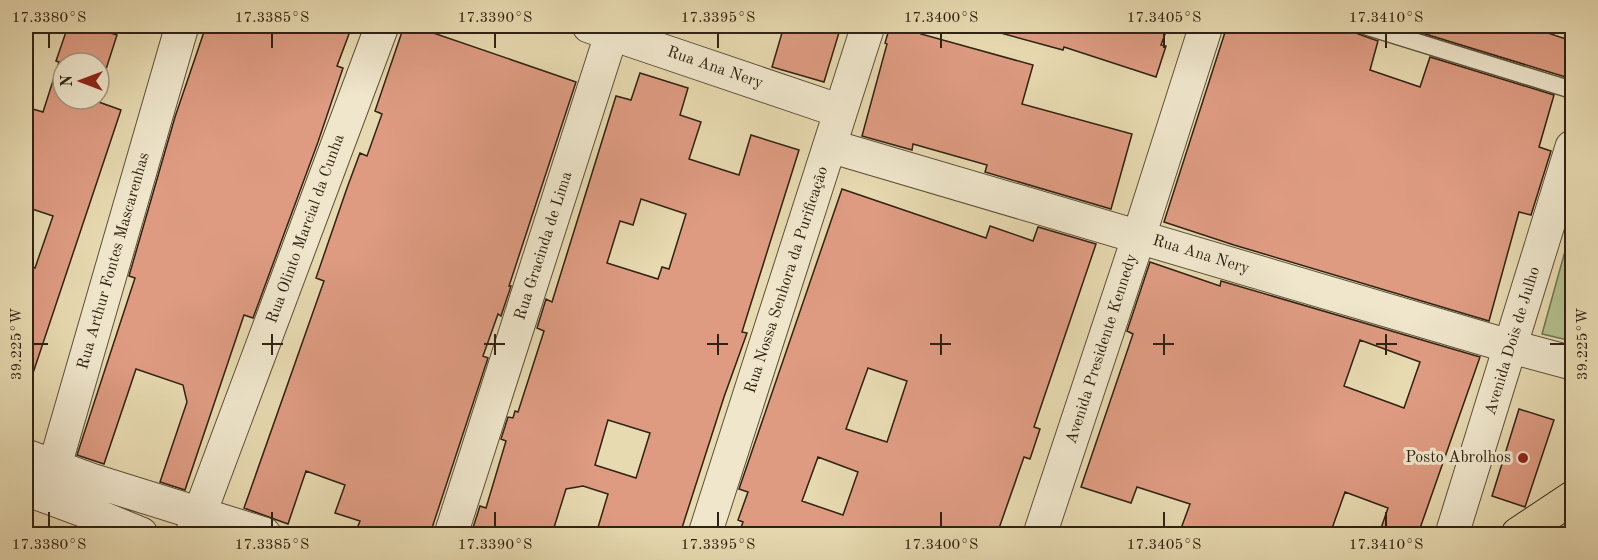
<svg xmlns="http://www.w3.org/2000/svg" width="1598" height="560" font-family="'Old Standard TT',serif">
  <style>
    .green { fill: #b2c08d; stroke: #717150; stroke-width: 1.5 }
    .building { fill: #de9b82; stroke: #302212; stroke-width: 1.5; fill-rule: evenodd }
    .lines { fill: none; stroke-linecap: round; stroke-linejoin: round }
    .service-casing { stroke: #5e503a; stroke-width: 19 }
    .minor-casing { stroke: #5e503a; stroke-width: 35 }
    .primary-casing { stroke: #302212; stroke-width: 35 }
    .service { stroke: #efe6cc; stroke-width: 16 }
    .minor { stroke: #efe6cc; stroke-width: 33 }
    .primary { stroke: #e7d9b0; stroke-width: 33 }
    .ticks { fill: none; stroke: #302212; stroke-width: 2 }
    .poi-dot { fill: #8f2418; stroke: #efe6cc; stroke-width: 2 }
    .labels { text-anchor: middle; dominant-baseline: central; stroke-width: 6; stroke-linejoin: round; paint-order: stroke }
    .street-label { font-size: 16px; fill: #302212; stroke: #efe6cc }
    .poi-label { font-size: 16px; fill: #302212; stroke: #efe6cc; text-anchor: end }
    .neatline { fill: none; stroke: #302212; stroke-width: 2 }
    .ticks-label { font-size: 15px; text-anchor: middle; fill: #302212 }
  </style>
  <rect width="100%" height="100%" fill="#e7d9b0"/>
  <filter id="stains"><feTurbulence type="fractalNoise" baseFrequency=".00333" numOctaves="4"/><feColorMatrix values="0 0 0 0 .2 0 0 0 0 .09 0 0 0 0 .02 0 0 0 .5 -.17"/></filter>
  <radialGradient id="worn" r=".72"><stop offset=".6" stop-color="#630" stop-opacity="0"/><stop offset="1" stop-color="#630" stop-opacity=".3"/></radialGradient>
  <path class="green" d="M 1572,226 L 1572,341 L 1542,334 Z"/>
  <path class="building" d="M 68,26 L 88,26 L 117,35 L 99,91 L 99,63 L 63,63 L 63,99 L 97,99 L 96,101 L 121,110 L 29,385 L 26,385 L 26,265 L 35,268 L 53,216 L 26,207 L 26,107 L 43,112 L 59,62 L 56,61 Z
    M 206,26 L 352,26 L 337,66 L 343,68 L 318,142 L 253,318 L 244,315 L 185,490 L 160,482 L 187,402 L 183,385 L 136,369 L 104,464 L 77,455 L 135,278 L 129,276 L 175,117 Z
    M 404,26 L 413,26 L 576,82 L 509,286 L 511,286 L 501,316 L 498,314 L 483,356 L 488,358 L 430,534 L 355,534 L 360,521 L 335,513 L 345,485 L 306,471 L 288,524 L 244,508 L 324,281 L 316,278 L 347,188 L 360,153 L 367,156 L 382,114 L 375,111 Z
    M 784,26 L 841,26 L 824,82 L 772,67 Z
    M 890,26 L 923,26 L 921,34 L 1033,65 L 1022,104 L 1132,134 L 1111,209 L 985,172 L 987,165 L 913,144 L 912,150 L 862,136 L 887,44 L 885,43 Z
    M 998,26 L 1168,26 L 1161,45 L 1166,46 L 1156,77 L 1064,47 L 1063,50 L 997,32 Z
    M 1227,26 L 1355,26 L 1358,34 L 1378,41 L 1370,70 L 1420,87 L 1430,57 L 1554,95 L 1539,147 L 1551,151 L 1531,215 L 1519,212 L 1489,321 L 1234,245 L 1164,222 Z
    M 1399,26 L 1527,26 L 1572,41 L 1572,79 Z
    M 640,73 L 688,88 L 680,115 L 701,122 L 689,159 L 739,175 L 751,135 L 799,150 L 742,332 L 747,333 L 724,397 L 680,534 L 596,534 L 608,494 L 583,486 L 566,489 L 552,534 L 482,534 L 472,531 L 480,506 L 486,508 L 506,441 L 501,439 L 508,417 L 513,418 L 515,411 L 518,412 L 544,331 L 537,328 L 546,299 L 552,302 L 616,96 L 631,100 ZM 641,199 L 686,214 L 669,269 L 662,267 L 658,279 L 607,263 L 620,221 L 633,225 ZM 608,420 L 650,433 L 636,478 L 595,465 Z
    M 842,189 L 986,238 L 990,226 L 1033,241 L 1038,227 L 1096,244 L 1034,427 L 1040,429 L 1030,459 L 1024,457 L 997,534 L 739,534 L 743,522 L 738,520 L 748,492 L 739,489 ZM 868,368 L 907,381 L 887,442 L 846,429 ZM 818,457 L 858,472 L 843,515 L 802,501 Z
    M 1150,262 L 1220,286 L 1221,281 L 1480,357 L 1418,534 L 1379,534 L 1388,508 L 1345,492 L 1330,534 L 1277,534 L 1256,527 L 1253,534 L 1179,534 L 1190,504 L 1137,487 L 1131,503 L 1081,487 L 1133,334 L 1127,331 ZM 1360,340 L 1420,362 L 1404,408 L 1344,386 Z
    M 1519,409 L 1554,420 L 1525,507 L 1492,496 Z"/>
  <g class="lines">
    <defs>
      <path id="service" d="M 1365,26 L 1572,90"/>
      <path id="minor" d="M 589,26 L 840,111
        M 830,146 L 1512,347 L 1572,363
        M 26,456 L 91,480 L 264,534
        M 26,489 L 80,509 L 141,534
        M 46,496 L 182,26
        M 192,534 L 382,26
        M 451,534 L 614,26
        M 705,534 L 868,26
        M 1040,534 L 1139,236 L 1206,26
        M 1452,534 L 1572,147"/>
      <path id="primary" d="M 1518,534 L 1572,498"/>
    </defs>
    <use href="#service" class="service-casing"/>
    <use href="#minor" class="minor-casing"/>
    <use href="#primary" class="primary-casing"/>
    <use href="#service" class="service"/>
    <use href="#minor" class="minor"/>
    <use href="#primary" class="primary"/>
  </g>
  <path class="ticks" d="M 49,33 L 49,48M 272,33 L 272,48M 495,33 L 495,48M 718,33 L 718,48M 941,33 L 941,48M 1164,33 L 1164,48M 1386,33 L 1386,48M 272,334 L 272,355M 495,334 L 495,355M 718,334 L 718,355M 941,334 L 941,355M 1164,334 L 1164,355M 1386,334 L 1386,355M 33,344 L 48,344M 262,344 L 283,344M 484,344 L 505,344M 707,344 L 728,344M 930,344 L 951,344M 1153,344 L 1174,344M 1376,344 L 1397,344M 1550,344 L 1565,344M 49,512 L 49,527M 272,512 L 272,527M 495,512 L 495,527M 718,512 L 718,527M 941,512 L 941,527M 1164,512 L 1164,527M 1386,512 L 1386,527"/>
  <circle class="poi-dot" cx="1523" cy="458" r="6"/>
  <g class="labels">
    <g class="street-label">
      <text transform="translate(715 68) rotate(19)">Rua Ana Nery</text>
      <text transform="translate(306 229) rotate(-70)">Rua Olinto Marcial da Cunha</text>
      <text transform="translate(544 246) rotate(-72)">Rua Gracinda de Lima</text>
      <text transform="translate(1201 255) rotate(17)">Rua Ana Nery</text>
      <text transform="translate(114 261) rotate(-74)">Rua Arthur Fontes Mascarenhas</text>
      <text transform="translate(787 280) rotate(-72)">Rua Nossa Senhora da Purificação</text>
      <text transform="translate(1513 341) rotate(-73)">Avenida Dois de Julho</text>
      <text transform="translate(1102 349) rotate(-72)">Avenida Presidente Kennedy</text>
    </g>
    <g class="poi-label">
      <text x="1511" y="458">Posto Abrolhos</text>
    </g>
  </g>
  <rect width="1598" height="560" fill="none" stroke="#e7d9b0" stroke-width="66"/>
  <g transform="translate(81 81) rotate(270)"><circle r="28" fill="#efe6cc" stroke="#a39882" stroke-width="1.5"/>
  <path d="M0-4.5L10 22L0 15L-10 22Z" fill="#8f2418"/>
  <text y="-9" font-size="16" font-weight="bold" text-anchor="middle" fill="#302212">N</text>
  </g>
  <rect x="33" y="33" width="1532" height="494" class="neatline"/>
  <g class="ticks-label">
    <text x="49" y="22">17.3380°S</text>
    <text x="272" y="22">17.3385°S</text>
    <text x="495" y="22">17.3390°S</text>
    <text x="718" y="22">17.3395°S</text>
    <text x="941" y="22">17.3400°S</text>
    <text x="1164" y="22">17.3405°S</text>
    <text x="1386" y="22">17.3410°S</text>
    <text transform="translate(1582 344) rotate(-90)" y="5">39.225°W</text>
    <text transform="translate(16 344) rotate(-90)" y="5">39.225°W</text>
    <text x="49" y="549">17.3380°S</text>
    <text x="272" y="549">17.3385°S</text>
    <text x="495" y="549">17.3390°S</text>
    <text x="718" y="549">17.3395°S</text>
    <text x="941" y="549">17.3400°S</text>
    <text x="1164" y="549">17.3405°S</text>
    <text x="1386" y="549">17.3410°S</text>
  </g>
  <rect width="100%" height="100%" filter="url(#stains)"/>
  <rect width="100%" height="100%" fill="url(#worn)"/>
</svg>
